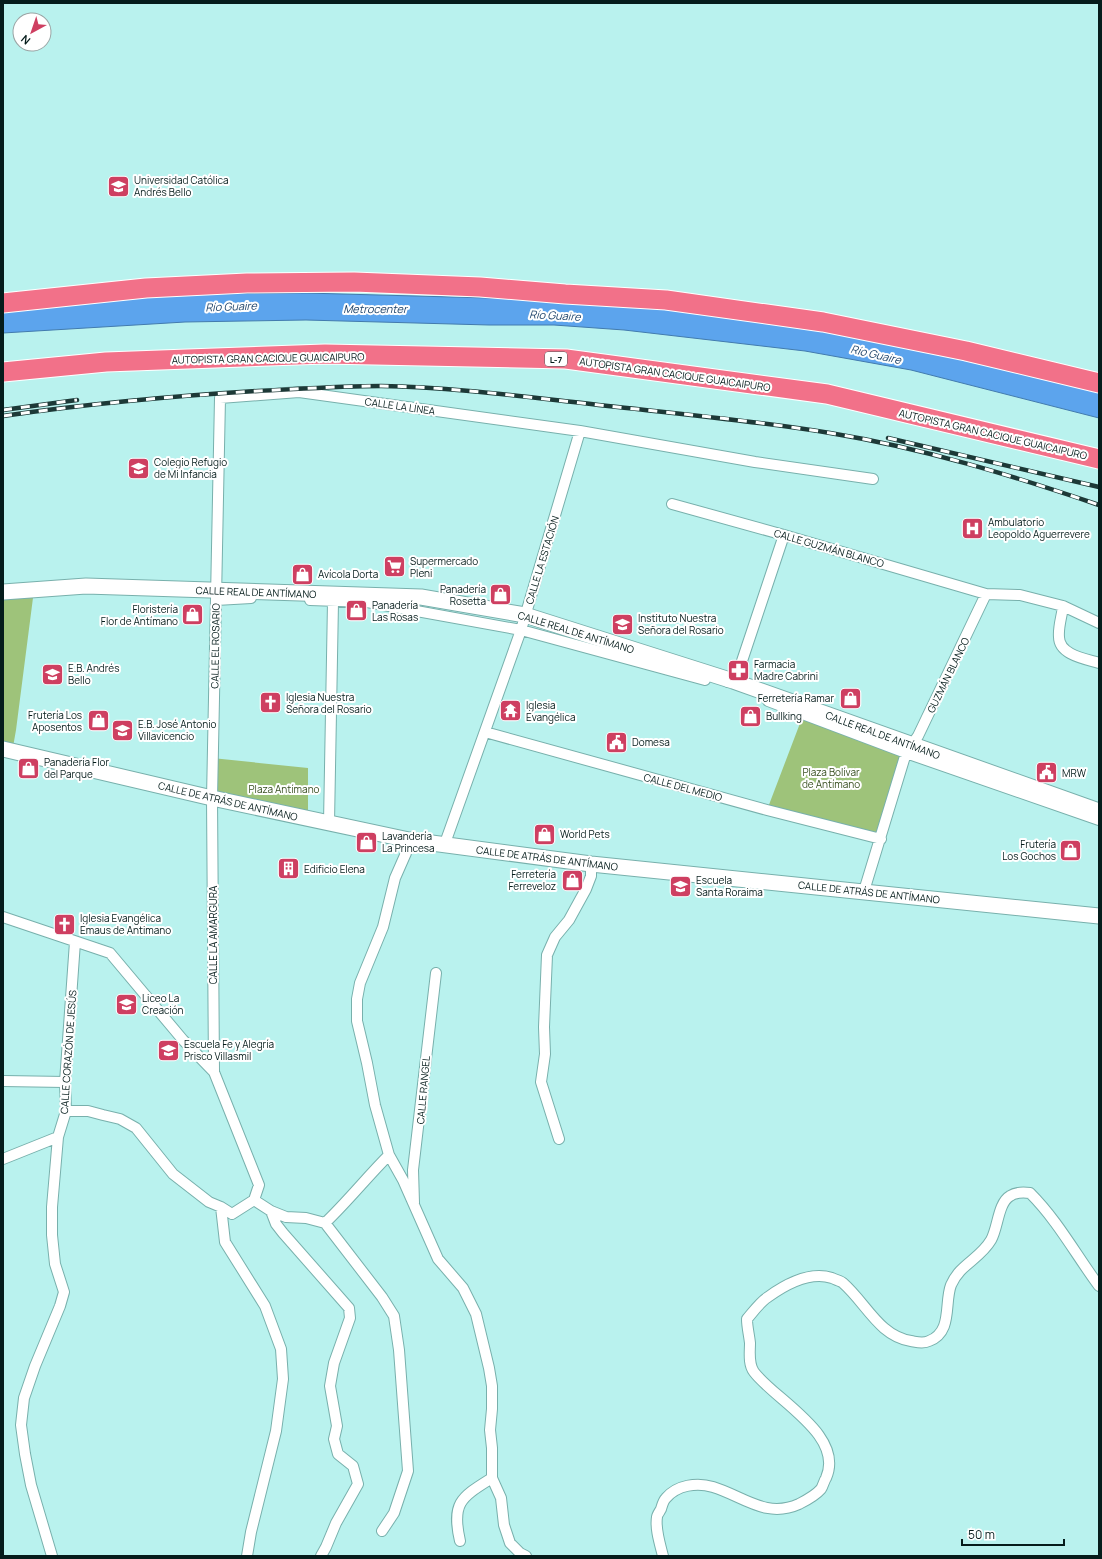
<svg xmlns="http://www.w3.org/2000/svg" width="1102" height="1559" font-family="Manrope,sans-serif">
  <style>
    .green { fill: #9ec37a }
    .water { fill: #5ca4ed; stroke: #427bae }
    .lines { fill: none; stroke-linecap: round; stroke-linejoin: round }
    .street-casing { stroke: #78b0ac; stroke-width: 12 }
    .secondary-casing { stroke: #78b0ac; stroke-width: 17 }
    .highway-casing { stroke: #fff; stroke-width: 21 }
    .street { stroke: #fff; stroke-width: 10 }
    .secondary { stroke: #fff; stroke-width: 15 }
    .highway { stroke: #f27189; stroke-width: 19 }
    .rail-casing { stroke: #1d3937; stroke-width: 4.5 }
    .rail { stroke: #fff; stroke-width: 3; stroke-dasharray: 9; stroke-linecap: butt }
    .labels { text-anchor: middle; dominant-baseline: central; stroke-width: 4; stroke-linejoin: round; paint-order: stroke }
    .shield { fill: #fff; stroke: #50605f; stroke-width: 1 }
    .shield-label { font-size: 9px; font-weight: bold; fill: #051c1b }
    .poi-label { font-size: 10px; fill: #051c1b; stroke: #fff; text-anchor: start }
    .street-label { font-size: 10px; fill: #051c1b; stroke: #fff }
    .park-label { font-size: 10px; fill: #384f20; stroke: #fff }
    .water-label { font-size: 11px; font-style: italic; fill: #1f446a; stroke: #fff }
  </style>
  <rect width="100%" height="100%" fill="#b9f2ee"/>
  <path class="green" d="M 34,590 L 16,730 L 13,747 L 3,744 L 3,595 Z
    M 802,718 L 906,753 L 881,839 L 767,810 Z
    M 212,758 L 308,768 L 308,819 L 212,798 Z"/>
  <path class="water" d="M 305,293 L 489,298 L 555,297 L 809,324 L 1099,389 L 1099,418 L 911,370 L 805,351 L 624,330 L 554,325 L 489,325 L 306,320 L 185,322 L 3,333 L 3,305 L 184,294 Z"/>
  <g class="lines">
    <defs>
      <path id="street" d="M 672,504 L 784,535 L 986,594 L 1020,595 L 1063,606 L 1099,623
        M 216,600 L 251,598
        M 310,600 L 367,602 L 521,630 L 705,680
        M 1063,606 C 1062,616 1058,627 1059,637 C 1059,655 1086,659 1099,663
        M 728,682 L 733,681 L 738,673 L 784,535
        M 768,701 L 906,753 L 1099,820
        M 485,732 L 767,810 L 881,839
        M 329,823 L 333,602
        M 409,840 L 406,853 L 395,878 L 383,927 L 360,983 L 357,999 L 357,1021 L 367,1063 L 375,1105 L 389,1155 L 403,1180 L 438,1259 L 463,1288 L 476,1314 L 489,1368 L 492,1386 L 492,1409 L 490,1430 L 492,1448 L 492,1478 L 501,1498 L 504,1525 L 510,1543 L 520,1553 L 526,1556
        M 444,846 L 521,630 L 580,431
        M 864,891 L 906,753 L 918,736 L 986,594
        M 3,917 L 110,953 L 183,1040 L 214,1072
        M 3,1081 L 65,1082
        M 66,1111 L 88,1111 L 103,1115 L 120,1119 L 136,1128 L 173,1174 L 209,1202 L 221,1207 L 232,1214 L 254,1200
        M 559,1139 L 541,1082 L 545,1054 L 544,1027 L 547,955 L 555,937 L 569,920 L 586,889 L 591,876 L 591,864
        M 3,1159 L 58,1137
        M 254,1200 L 259,1185 L 214,1072 L 212,798 L 220,398 L 299,392 L 580,431 L 755,462 L 873,479
        M 254,1200 L 271,1211 L 286,1217 L 306,1218 L 325,1223 C 348,1201 367,1177 389,1155
        M 414,1203 L 413,1170 L 436,973
        M 221,1207 L 225,1242 L 265,1306 L 281,1349 L 283,1379 L 276,1431 L 251,1532 L 247,1556
        M 271,1211 L 276,1224 L 283,1233 L 349,1308 L 350,1318 L 334,1363 L 330,1386 L 337,1426 L 334,1439 L 338,1454 L 353,1466 L 358,1484 L 336,1523 L 326,1547 L 321,1556
        M 325,1223 L 382,1297 L 394,1316 L 399,1350 L 408,1471 L 394,1513 L 382,1531
        M 460,1541 C 451,1502 462,1497 492,1478
        M 52,1556 L 31,1485 L 25,1454 L 21,1425 L 24,1398 L 35,1366 L 60,1306 L 64,1292 L 55,1264 L 52,1235 L 52,1207 L 58,1137 L 66,1111 L 65,1082 L 75,942
        M 663,1556 C 660,1544 655,1529 657,1517 C 657,1515 660,1511 661,1509 C 662,1506 663,1501 666,1498 C 677,1485 697,1482 713,1487 C 743,1496 766,1519 799,1504 C 807,1500 815,1496 821,1489 C 823,1486 824,1481 826,1478 C 845,1435 775,1400 754,1372 C 748,1364 750,1352 750,1343 C 749,1334 747,1327 747,1319 C 753,1312 760,1302 768,1297 C 786,1284 810,1271 832,1278 C 836,1280 841,1281 843,1283 C 866,1303 879,1336 911,1341 C 917,1342 923,1344 929,1341 C 953,1332 944,1303 951,1285 C 960,1264 980,1259 991,1240 C 998,1228 998,1203 1010,1196 C 1016,1192 1023,1192 1030,1193 C 1058,1221 1076,1255 1099,1286"/>
      <path id="secondary" d="M 3,592 L 86,586 L 421,597 L 525,615 L 733,681 L 1099,811
        M 3,749 L 212,798 L 409,840 L 591,864 L 1099,916"/>
      <path id="highway" d="M 3,303 L 146,288 L 247,283 L 354,282 L 480,287 L 565,294 L 666,300 L 823,322 L 966,351 L 1099,383
        M 3,372 L 106,362 L 325,354 L 566,359 L 827,394 L 1099,459"/>
    </defs>
    <use href="#street" class="street-casing"/>
    <use href="#secondary" class="secondary-casing"/>
    <use href="#highway" class="highway-casing"/>
    <use href="#street" class="street"/>
    <use href="#secondary" class="secondary"/>
    <use href="#highway" class="highway"/>
    <defs>
      <path id="rail" d="M 3,410 L 77,400
        M 3,416 C 88,404 173,396 258,391 C 299,389 340,386 381,386 C 457,387 533,398 608,406 C 682,414 757,421 830,433 C 922,448 1011,475 1099,505
        M 888,438 L 1099,487"/>
    </defs>
    <use href="#rail" class="rail-casing"/>
    <use href="#rail" class="rail"/>
  </g>
  <defs>
    <symbol id="university-square" viewBox="-11 -11 22 22"><rect x="-9" y="-9" width="18" height="18" rx="4" fill="#ce3f61" stroke="#fff"/><path d="M0-5L7-2L0 1L-7-2ZM-4 1L0 2.5L4 1V4Q0 6-4 4Z" fill="#fff"/></symbol>
    <symbol id="school-square" viewBox="-11 -11 22 22"><rect x="-9" y="-9" width="18" height="18" rx="4" fill="#ce3f61" stroke="#fff"/><path d="M0-5L7-2L0 1L-7-2ZM-4 1L0 2.5L4 1V4Q0 6-4 4Z" fill="#fff"/></symbol>
    <symbol id="hospital-square" viewBox="-11 -11 22 22"><rect x="-9" y="-9" width="18" height="18" rx="4" fill="#ce3f61" stroke="#fff"/><path d="M-5-5h3v3.5h4V-5h3V5h-3V1.5h-4V5h-3Z" fill="#fff"/></symbol>
    <symbol id="supermarket-square" viewBox="-11 -11 22 22"><rect x="-9" y="-9" width="18" height="18" rx="4" fill="#ce3f61" stroke="#fff"/><path d="M-6-5.5h2.5l.6 2H6L4.5 2H-2.5L-4.4-4H-6ZM-1.5 3.2a1.3 1.3 0 1 0 .1 0ZM3 3.2a1.3 1.3 0 1 0 .1 0Z" fill="#fff"/></symbol>
    <symbol id="shop-square" viewBox="-11 -11 22 22"><rect x="-9" y="-9" width="18" height="18" rx="4" fill="#ce3f61" stroke="#fff"/><path d="M-5-2.5h2.3a2.7 3.5 0 0 1 5.4 0H5L5.5 6h-11ZM-1.5-2.5h3a1.5 2.3 0 0 0-3 0Z" fill="#fff"/></symbol>
    <symbol id="pharmacy-square" viewBox="-11 -11 22 22"><rect x="-9" y="-9" width="18" height="18" rx="4" fill="#ce3f61" stroke="#fff"/><path d="M-2-6h4v4h4v4h-4v4h-4v-4h-4v-4h4Z" fill="#fff"/></symbol>
    <symbol id="church-square" viewBox="-11 -11 22 22"><rect x="-9" y="-9" width="18" height="18" rx="4" fill="#ce3f61" stroke="#fff"/><path d="M-1.2-6h2.4v3.5h3.3v2.4h-3.3V6h-2.4V-.1h-3.3v-2.4h3.3Z" fill="#fff"/></symbol>
    <symbol id="temple-square" viewBox="-11 -11 22 22"><rect x="-9" y="-9" width="18" height="18" rx="4" fill="#ce3f61" stroke="#fff"/><path d="M0-6L5-2H3V0L6.5 2.5H4V6H1.5V3h-3V6H-4V2.5H-6.5L-3 0V-2H-5Z" fill="#fff"/></symbol>
    <symbol id="civic-square" viewBox="-11 -11 22 22"><rect x="-9" y="-9" width="18" height="18" rx="4" fill="#ce3f61" stroke="#fff"/><path d="M-.6-6.5H3V-4.5H.6V-3L4-1V1h2V6H-6V1h2V-1L-.6-3ZM-1.2 2.5V6h2.4V2.5Z" fill="#fff"/></symbol>
    <symbol id="building-square" viewBox="-11 -11 22 22"><rect x="-9" y="-9" width="18" height="18" rx="4" fill="#ce3f61" stroke="#fff"/><path d="M-4-6H4V6H1V3H-1V6H-4ZM-2.5-4.3h1.7v1.8h-1.7ZM.8-4.3h1.7v1.8H.8ZM-2.5-1h1.7V.8h-1.7ZM.8-1h1.7V.8H.8Z" fill="#fff"/></symbol>
  </defs>
  <g fill-rule="evenodd">
    <use href="#university-square" x="106" y="174" width="25" height="25"/>
    <use href="#school-square" x="126" y="456" width="25" height="25"/>
    <use href="#hospital-square" x="960" y="516" width="25" height="25"/>
    <use href="#supermarket-square" x="382" y="554" width="25" height="25"/>
    <use href="#shop-square" x="290" y="562" width="25" height="25"/>
    <use href="#shop-square" x="488" y="582" width="25" height="25"/>
    <use href="#shop-square" x="344" y="598" width="25" height="25"/>
    <use href="#shop-square" x="180" y="602" width="25" height="25"/>
    <use href="#university-square" x="610" y="612" width="25" height="25"/>
    <use href="#pharmacy-square" x="726" y="658" width="25" height="25"/>
    <use href="#school-square" x="40" y="662" width="25" height="25"/>
    <use href="#shop-square" x="838" y="686" width="25" height="25"/>
    <use href="#church-square" x="258" y="690" width="25" height="25"/>
    <use href="#temple-square" x="498" y="698" width="25" height="25"/>
    <use href="#shop-square" x="738" y="704" width="25" height="25"/>
    <use href="#shop-square" x="86" y="708" width="25" height="25"/>
    <use href="#school-square" x="110" y="718" width="25" height="25"/>
    <use href="#civic-square" x="604" y="730" width="25" height="25"/>
    <use href="#shop-square" x="16" y="756" width="25" height="25"/>
    <use href="#civic-square" x="1034" y="760" width="25" height="25"/>
    <use href="#shop-square" x="532" y="822" width="25" height="25"/>
    <use href="#shop-square" x="354" y="830" width="25" height="25"/>
    <use href="#shop-square" x="1058" y="838" width="25" height="25"/>
    <use href="#building-square" x="276" y="856" width="25" height="25"/>
    <use href="#shop-square" x="560" y="868" width="25" height="25"/>
    <use href="#school-square" x="668" y="874" width="25" height="25"/>
    <use href="#church-square" x="52" y="912" width="25" height="25"/>
    <use href="#school-square" x="114" y="992" width="25" height="25"/>
    <use href="#school-square" x="156" y="1038" width="25" height="25"/>
  </g>
  <g class="labels">
    <rect class="shield" x="545" y="352" width="22" height="14" rx="3"/>
    <g class="shield-label">
      <text x="556" y="359">L-7</text>
    </g>
    <g class="poi-label">
      <text x="134" y="180">Universidad Católica<tspan x="134" dy="12">Andrés Bello</tspan></text>
      <text x="154" y="462">Colegio Refugio<tspan x="154" dy="12">de Mi Infancia</tspan></text>
      <text x="988" y="522">Ambulatorio<tspan x="988" dy="12">Leopoldo Aguerrevere</tspan></text>
      <text x="410" y="561">Supermercado<tspan x="410" dy="12">Pleni</tspan></text>
      <text x="318" y="574">Avícola Dorta</text>
      <text x="486" y="589" text-anchor="end">Panadería<tspan x="486" dy="12">Rosetta</tspan></text>
      <text x="372" y="605">Panadería<tspan x="372" dy="12">Las Rosas</tspan></text>
      <text x="178" y="609" text-anchor="end">Floristería<tspan x="178" dy="12">Flor de Antímano</tspan></text>
      <text x="638" y="618">Instituto Nuestra<tspan x="638" dy="12">Señora del Rosario</tspan></text>
      <text x="754" y="664">Farmacia<tspan x="754" dy="12">Madre Cabrini</tspan></text>
      <text x="68" y="668">E.B. Andrés<tspan x="68" dy="12">Bello</tspan></text>
      <text x="286" y="697">Iglesia Nuestra<tspan x="286" dy="12">Señora del Rosario</tspan></text>
      <text x="834" y="698" text-anchor="end">Ferretería Ramar</text>
      <text x="526" y="705">Iglesia<tspan x="526" dy="12">Evangélica</tspan></text>
      <text x="82" y="715" text-anchor="end">Frutería Los<tspan x="82" dy="12">Aposentos</tspan></text>
      <text x="766" y="716">Bullking</text>
      <text x="138" y="724">E.B. José Antonio<tspan x="138" dy="12">Villavicencio</tspan></text>
      <text x="632" y="742">Domesa</text>
      <text x="44" y="762">Panadería Flor<tspan x="44" dy="12">del Parque</tspan></text>
      <text x="1062" y="773">MRW</text>
      <text x="560" y="834">World Pets</text>
      <text x="382" y="836">Lavandería<tspan x="382" dy="12">La Princesa</tspan></text>
      <text x="1056" y="844" text-anchor="end">Frutería<tspan x="1056" dy="12">Los Gochos</tspan></text>
      <text x="304" y="869">Edificio Elena</text>
      <text x="556" y="874" text-anchor="end">Ferretería<tspan x="556" dy="12">Ferreveloz</tspan></text>
      <text x="696" y="880">Escuela<tspan x="696" dy="12">Santa Roraima</tspan></text>
      <text x="80" y="918">Iglesia Evangélica<tspan x="80" dy="12">Emaus de Antimano</tspan></text>
      <text x="142" y="998">Liceo La<tspan x="142" dy="12">Creación</tspan></text>
      <text x="184" y="1044">Escuela Fe y Alegría<tspan x="184" dy="12">Prisco Villasmil</tspan></text>
    </g>
    <g class="street-label">
      <text transform="translate(268 358) rotate(-1)">AUTOPISTA GRAN CACIQUE GUAICAIPURO</text>
      <text transform="translate(675 374) rotate(8)">AUTOPISTA GRAN CACIQUE GUAICAIPURO</text>
      <text transform="translate(400 406) rotate(8)">CALLE LA LÍNEA</text>
      <text transform="translate(993 434) rotate(13)">AUTOPISTA GRAN CACIQUE GUAICAIPURO</text>
      <text transform="translate(829 548) rotate(16)">CALLE GUZMÁN BLANCO</text>
      <text transform="translate(542 560) rotate(-73)">CALLE LA ESTACIÓN</text>
      <text transform="translate(256 592) rotate(2)">CALLE REAL DE ANTÍMANO</text>
      <text transform="translate(576 632) rotate(17)">CALLE REAL DE ANTÍMANO</text>
      <text transform="translate(215 646) rotate(-89)">CALLE EL ROSARIO</text>
      <text transform="translate(948 675) rotate(-64)">GUZMÁN BLANCO</text>
      <text transform="translate(883 735) rotate(20)">CALLE REAL DE ANTÍMANO</text>
      <text transform="translate(683 787) rotate(15)">CALLE DEL MEDIO</text>
      <text transform="translate(228 801) rotate(13)">CALLE DE ATRÁS DE ANTÍMANO</text>
      <text transform="translate(547 858) rotate(7)">CALLE DE ATRÁS DE ANTÍMANO</text>
      <text transform="translate(869 892) rotate(6)">CALLE DE ATRÁS DE ANTÍMANO</text>
      <text transform="translate(213 935) rotate(-90)">CALLE LA AMARGURA</text>
      <text transform="translate(68 1052) rotate(-86)">CALLE CORAZÓN DE JESÚS</text>
      <text transform="translate(423 1090) rotate(-85)">CALLE RANGEL</text>
    </g>
    <g class="park-label">
      <text x="831" y="772">Plaza Bolívar<tspan x="831" dy="12">de Antímano</tspan></text>
      <text x="284" y="789">Plaza Antímano</text>
    </g>
    <g class="water-label">
      <text transform="translate(231 306) rotate(-2)">Río Guaire</text>
      <text x="375" y="308">Metrocenter</text>
      <text transform="translate(555 315) rotate(3)">Río Guaire</text>
      <text transform="translate(876 354) rotate(13)">Río Guaire</text>
    </g>
  </g>
  <rect width="1102" height="1559" fill="none" stroke="#051c1b" stroke-width="8"/>
  <g transform="translate(32 32) rotate(220)"><circle r="19" fill="#ffffff" stroke="#9ba4a4"/>
  <path d="M0-3L7 15L0 10L-7 15Z" fill="#ce3f61"/>
  <text y="-6" font-size="11" font-weight="bold" text-anchor="middle" fill="#051c1b">N</text>
  </g>
  <path d="M962 1539v6h102v-6" fill="none" stroke="#051c1b" stroke-width="2"/>
  <text x="968" y="1539" font-size="12" fill="#051c1b" stroke="#ffffff" stroke-width="3" paint-order="stroke">50 m</text>
</svg>
